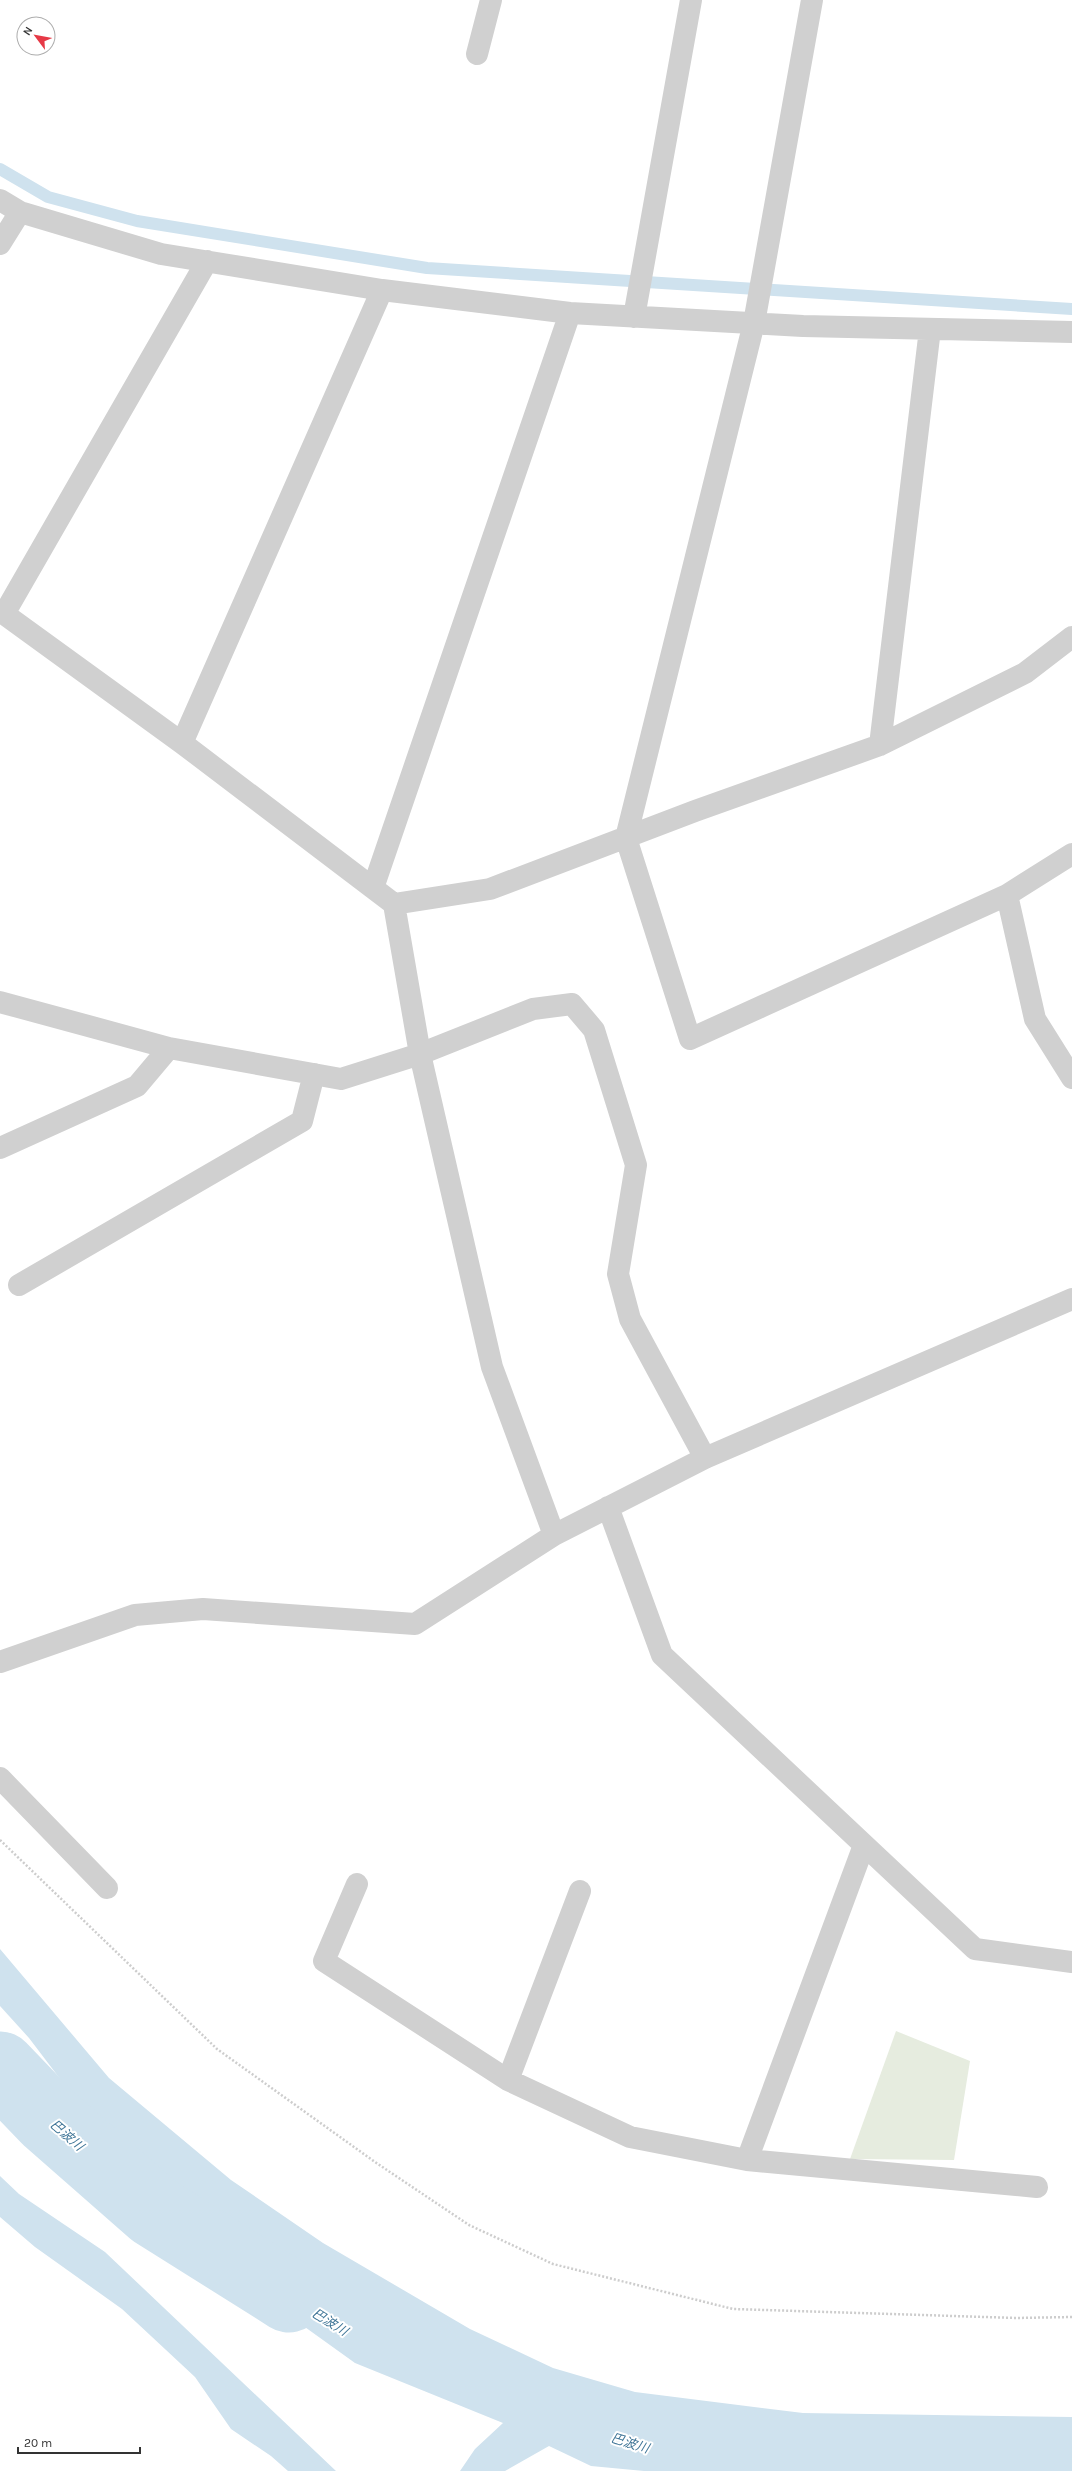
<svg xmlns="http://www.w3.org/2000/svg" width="1072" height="2471" font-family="Karla,'Noto Sans JP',sans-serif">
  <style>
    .green { fill: #e6ecdf }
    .water { fill: #cfe2ee }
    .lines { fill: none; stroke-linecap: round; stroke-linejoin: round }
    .stream { stroke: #cfe2ee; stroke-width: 12 }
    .river { stroke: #cfe2ee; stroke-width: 73 }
    .path { stroke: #cdcdcd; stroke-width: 2.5; stroke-dasharray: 2 2; stroke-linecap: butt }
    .minor { stroke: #d0d0d0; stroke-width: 22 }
    .labels { text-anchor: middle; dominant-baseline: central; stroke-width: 4; stroke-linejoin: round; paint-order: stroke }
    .water-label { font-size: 13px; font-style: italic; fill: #3f7597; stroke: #fff }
  </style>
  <rect width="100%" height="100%" fill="#fff"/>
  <path class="green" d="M 896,2031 L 970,2061 L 954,2160 L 850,2159 Z"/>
  <path class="water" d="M 0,1949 L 109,2078 L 231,2180 L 323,2243 L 470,2329 L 553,2368 L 635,2392 L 803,2413 L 1072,2417 L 1072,2471 L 644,2471 L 591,2466 L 549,2446 L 505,2471 L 460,2471 L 475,2449 L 503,2423 L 355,2363 L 249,2287 L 144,2184 L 102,2134 L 29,2038 L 0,2006 Z
    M 0,2176 L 19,2194 L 105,2252 L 336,2471 L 288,2471 L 271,2456 L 231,2429 L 195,2377 L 122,2309 L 35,2247 L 0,2217 Z"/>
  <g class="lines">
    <path class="stream" d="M 0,169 L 48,197 L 137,221 L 427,268 L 1072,309"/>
    <path class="river" d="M 0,2068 L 48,2118 L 154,2211 L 289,2296"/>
    <path class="path" d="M 0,1840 L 217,2049 L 375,2162 L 469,2225 L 553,2264 L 733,2309 L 1017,2318 L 1072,2317"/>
    <path class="minor" d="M 812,0 L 754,323 L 626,838 L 690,1039 L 1007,895 L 1072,854
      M 477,54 L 491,0
      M 0,200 L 20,212 L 161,254 L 382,290 L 570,313 L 803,326 L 1072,332
      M 0,244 L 20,212
      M 634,317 L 691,0
      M 0,611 L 182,743 L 394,904 L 490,889 L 695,811 L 880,745 L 1025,673 L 1072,637
      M 4,614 L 207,261
      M 182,743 L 382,290
      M 880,745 L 930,329
      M 373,888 L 570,313
      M 1007,895 L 1035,1019 L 1072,1078
      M 394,904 L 420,1054 L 492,1367 L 554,1535
      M 0,1002 L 169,1048 L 341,1079 L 420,1054 L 533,1009 L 572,1004 L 594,1030 L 636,1165 L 618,1274 L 630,1319 L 705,1458
      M 0,1148 L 137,1086 L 169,1048
      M 19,1285 L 302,1121 L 314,1074
      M 608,1507 L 662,1655 L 975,1949 L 1072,1962
      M 0,1662 L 135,1615 L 203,1609 L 415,1624 L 554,1535 L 705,1458 L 1072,1299
      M 0,1778 L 107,1888
      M 357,1884 L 324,1961 L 508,2080 L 630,2137 L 747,2160 L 1037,2187
      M 508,2080 L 580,1891
      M 747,2160 L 864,1845"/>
  </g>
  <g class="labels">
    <g class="water-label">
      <text transform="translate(67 2135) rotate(41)">巴波川</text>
      <text transform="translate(330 2322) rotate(32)">巴波川</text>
      <text transform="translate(630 2443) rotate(17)">巴波川</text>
    </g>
  </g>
  <g transform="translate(36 36) rotate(302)"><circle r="19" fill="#ffffff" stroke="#adadad"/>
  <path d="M0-3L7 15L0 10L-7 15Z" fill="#e63946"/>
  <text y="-6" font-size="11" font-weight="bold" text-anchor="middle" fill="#333333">N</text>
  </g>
  <path d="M18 2447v6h122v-6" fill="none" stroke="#333333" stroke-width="2"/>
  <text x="24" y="2447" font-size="12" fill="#333333" stroke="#ffffff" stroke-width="3" paint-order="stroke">20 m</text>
</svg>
